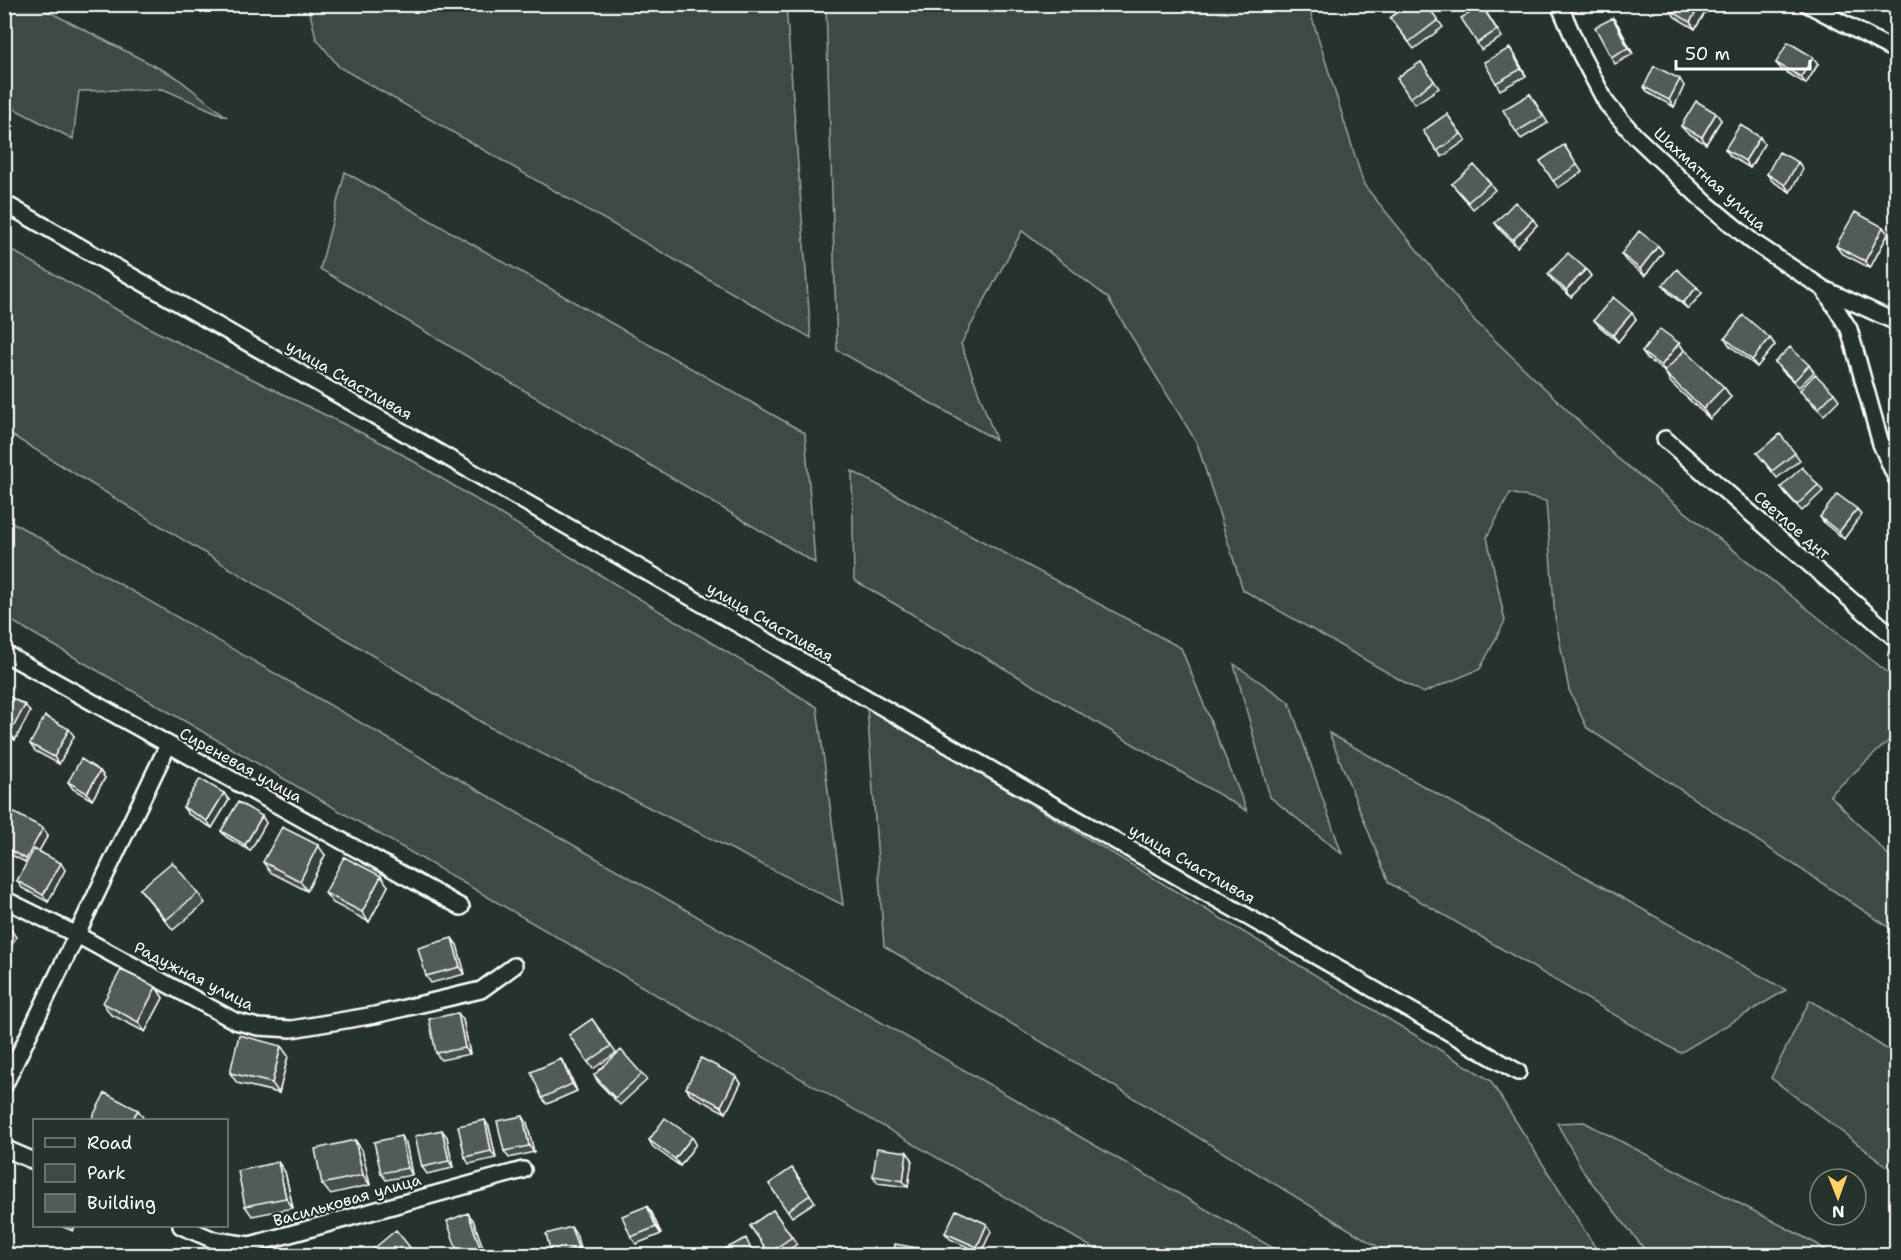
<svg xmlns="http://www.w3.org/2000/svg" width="1901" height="1260" font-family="'Shantell Sans',sans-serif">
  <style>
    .green { fill: #3e4944; stroke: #9ea4a2; stroke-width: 1.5 }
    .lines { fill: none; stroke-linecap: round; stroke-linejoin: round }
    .street-casing { stroke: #fff; stroke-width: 20 }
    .street { stroke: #26332d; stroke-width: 15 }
    .wall { fill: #464f4b; stroke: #fff; stroke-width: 1.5 }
    .shaded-wall { fill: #39403d; stroke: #fff; stroke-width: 1.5 }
    .building { fill: #515c57; stroke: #fff; stroke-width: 1.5 }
    .labels { text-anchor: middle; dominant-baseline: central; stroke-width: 4.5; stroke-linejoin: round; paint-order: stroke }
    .street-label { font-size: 16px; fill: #fff; stroke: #26332d }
  </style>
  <rect width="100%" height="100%" fill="#26332d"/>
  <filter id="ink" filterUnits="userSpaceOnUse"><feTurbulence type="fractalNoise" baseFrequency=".0167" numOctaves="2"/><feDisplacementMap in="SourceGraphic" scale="12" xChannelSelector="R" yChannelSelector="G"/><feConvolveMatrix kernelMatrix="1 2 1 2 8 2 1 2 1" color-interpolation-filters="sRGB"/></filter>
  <g filter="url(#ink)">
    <path class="green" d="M 4,5 L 36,5 L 176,77 L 227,117 L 163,89 L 79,91 L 73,139 L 5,104 Z
      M 308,5 L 786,5 L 811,338 L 339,67 L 316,38 Z
      M 826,5 L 1308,5 L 1364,185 L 1475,321 L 1616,457 L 1896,679 L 1896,734 L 1830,795 L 1896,863 L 1896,932 L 1587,728 L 1569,690 L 1555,617 L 1546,501 L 1510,493 L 1487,537 L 1505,621 L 1480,669 L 1423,693 L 1243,590 L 1197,443 L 1108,298 L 1022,231 L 961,344 L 996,440 L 837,350 Z
      M 345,172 L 805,433 L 815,563 L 320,269 Z
      M 4,246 L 153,330 L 390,447 L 817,707 L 843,905 L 491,728 L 5,431 Z
      M 852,471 L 1181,648 L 1247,811 L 854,580 Z
      M 5,518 L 1282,1253 L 1283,1255 L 1105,1255 L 5,617 Z
      M 1234,664 L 1289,702 L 1342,854 L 1270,797 Z
      M 867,706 L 1490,1080 L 1600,1255 L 1391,1255 L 884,946 Z
      M 1329,733 L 1786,990 L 1680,1053 L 1389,883 Z
      M 1810,1000 L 1896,1055 L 1896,1173 L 1771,1078 Z
      M 1584,1122 L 1817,1244 L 1832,1255 L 1649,1255 L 1585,1174 L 1557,1123 Z"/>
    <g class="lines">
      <defs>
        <path id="street" d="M 1559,4 L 1581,55 L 1607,104 L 1635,136 L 1707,204 L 1753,242 L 1824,289 L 1896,322
          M 1807,4 L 1888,47 L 1896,49
          M 4,203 L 1518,1072
          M 1824,289 L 1849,329 L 1881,444 L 1896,478
          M 1665,439 L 1896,639
          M 4,653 L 461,907
          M 4,899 L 77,935 L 235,1021 L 258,1027 L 292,1029 L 375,1015 L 481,990 L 514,966
          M 4,1086 L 168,745
          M 4,1148 L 34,1161
          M 181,1226 L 214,1240 L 250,1245 L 523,1170"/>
      </defs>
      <use href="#street" class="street-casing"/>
      <use href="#street" class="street"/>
    </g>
    <path class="wall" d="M 1426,4 L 1443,27 L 1414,49 L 1390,18 Z
      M 1710,5 L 1695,29 L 1675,17 L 1670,10 Z
      M 1486,12 L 1502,37 L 1481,50 L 1477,43 Z
      M 1613,18 L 1618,25 L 1633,54 L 1615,64 L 1611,57 Z
      M 1510,48 L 1526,76 L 1500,90 L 1496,83 Z
      M 1421,62 L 1439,88 L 1415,104 L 1397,78 Z
      M 1776,63 L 1818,64 L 1806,84 L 1781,69 Z
      M 1684,86 L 1674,107 L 1648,93 L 1644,87 Z
      M 1530,94 L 1548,123 L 1521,139 L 1516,132 Z
      M 1447,114 L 1466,140 L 1442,157 L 1423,131 Z
      M 1721,120 L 1706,144 L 1686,132 L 1681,126 Z
      M 1760,137 L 1764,144 L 1750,168 L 1730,156 L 1725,149 Z
      M 1564,145 L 1582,172 L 1558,188 L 1540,161 Z
      M 1798,162 L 1803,169 L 1790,192 L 1772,181 L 1767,174 Z
      M 1490,183 L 1495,190 L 1473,209 L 1452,184 Z
      M 1495,223 L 1537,225 L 1517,247 L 1500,230 Z
      M 1883,227 L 1888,234 L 1870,268 L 1841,253 L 1836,246 Z
      M 1658,246 L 1663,252 L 1645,276 L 1626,261 L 1621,254 Z
      M 1586,269 L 1591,276 L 1571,297 L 1553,281 L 1548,274 Z
      M 1663,285 L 1702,293 L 1688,309 L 1668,292 Z
      M 1632,313 L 1636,319 L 1618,342 L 1599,326 L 1594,320 Z
      M 1725,338 L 1770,338 L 1775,345 L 1757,367 L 1729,345 Z
      M 1679,343 L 1684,350 L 1677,359 L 1724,387 L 1731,397 L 1710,419 L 1671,383 L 1665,372 L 1647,359 L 1642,352 Z
      M 1775,362 L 1809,365 L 1814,372 L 1799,387 L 1780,369 Z
      M 1800,390 L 1834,393 L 1839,400 L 1824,415 L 1805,397 Z
      M 1757,453 L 1795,453 L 1800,460 L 1777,478 Z
      M 1818,485 L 1823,491 L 1802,511 L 1786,494 L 1781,487 Z
      M 1861,515 L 1844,539 L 1825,524 L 1820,517 Z
      M 4,694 L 25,705 L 30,712 L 15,740 L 4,734 Z
      M 74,736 L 59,764 L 35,751 L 30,744 Z
      M 100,771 L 105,778 L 92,800 L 73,789 L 68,782 Z
      M 229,800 L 212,828 L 188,814 L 183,807 Z
      M 4,813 L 48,835 L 39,851 L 65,870 L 48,902 L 22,888 L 17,881 L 27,863 L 4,851 Z
      M 262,816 L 266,823 L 250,851 L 226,837 L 221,831 Z
      M 325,855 L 307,891 L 270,872 L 263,862 Z
      M 388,886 L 369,922 L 333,903 L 325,893 Z
      M 140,889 L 198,893 L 205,903 L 173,930 Z
      M 457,945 L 465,974 L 431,983 L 426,976 Z
      M 156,987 L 163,998 L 145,1032 L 110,1014 L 103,1003 Z
      M 592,1019 L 616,1053 L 593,1069 L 569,1035 Z
      M 463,1020 L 470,1054 L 441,1060 L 436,1053 Z
      M 288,1056 L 279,1093 L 237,1083 L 230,1073 Z
      M 566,1066 L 577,1091 L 547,1104 L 542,1098 Z
      M 642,1074 L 647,1080 L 620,1105 L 598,1082 L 594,1075 Z
      M 736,1076 L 741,1083 L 726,1113 L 691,1095 L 686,1088 Z
      M 527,1123 L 534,1152 L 509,1158 L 504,1151 Z
      M 489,1127 L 496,1158 L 469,1164 L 465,1157 Z
      M 447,1137 L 453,1168 L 427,1174 L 422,1167 Z
      M 692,1137 L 696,1144 L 680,1166 L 653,1147 L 649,1140 Z
      M 355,1140 L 362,1150 L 370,1185 L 330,1194 L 322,1184 Z
      M 406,1143 L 412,1175 L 386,1180 L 381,1173 Z
      M 912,1159 L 908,1187 L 878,1183 L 873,1176 Z
      M 278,1162 L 285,1172 L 293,1208 L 252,1216 L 245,1206 Z
      M 792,1168 L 815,1202 L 792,1217 L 769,1184 Z
      M 773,1210 L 797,1244 L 780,1256 L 771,1256 L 750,1226 Z
      M 652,1213 L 661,1234 L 636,1244 L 631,1237 Z
      M 473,1220 L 486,1256 L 459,1256 Z
      M 61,1226 L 75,1226 L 73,1231 Z
      M 991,1231 L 981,1253 L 950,1239 L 945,1233 Z
      M 576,1234 L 582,1255 L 552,1256 Z"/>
    <path class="shaded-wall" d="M 1701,4 L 1710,5 L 1695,29 L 1690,22 Z
      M 1613,18 L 1618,25 L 1633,54 L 1628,48 Z
      M 1510,48 L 1515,55 L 1526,76 L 1521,69 Z
      M 1813,57 L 1818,64 L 1806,84 L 1801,77 Z
      M 1680,79 L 1684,86 L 1674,107 L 1669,100 Z
      M 1716,113 L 1721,120 L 1706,144 L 1702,137 Z
      M 1760,137 L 1764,144 L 1750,168 L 1745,161 Z
      M 1798,162 L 1803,169 L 1790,192 L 1785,185 Z
      M 1533,219 L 1537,225 L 1517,247 L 1513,240 Z
      M 1883,227 L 1888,234 L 1870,268 L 1865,261 Z
      M 1658,246 L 1663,252 L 1645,276 L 1640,269 Z
      M 1586,269 L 1591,276 L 1571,297 L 1566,290 Z
      M 1697,287 L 1702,293 L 1688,309 L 1683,303 Z
      M 1632,313 L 1636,319 L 1618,342 L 1613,335 Z
      M 1770,338 L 1775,345 L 1757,367 L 1752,360 Z
      M 1679,343 L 1684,350 L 1666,373 L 1661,366 Z
      M 1724,387 L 1731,397 L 1710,419 L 1703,409 Z
      M 1857,509 L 1861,515 L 1844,539 L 1839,532 Z
      M 25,705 L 30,712 L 15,740 L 10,733 Z
      M 69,729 L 74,736 L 59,764 L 54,757 Z
      M 100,771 L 105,778 L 92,800 L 87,793 Z
      M 224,793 L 229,800 L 212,828 L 207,821 Z
      M 262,816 L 266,823 L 250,851 L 245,845 Z
      M 43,828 L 48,835 L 31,865 L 26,859 Z
      M 318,845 L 325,855 L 307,891 L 300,881 Z
      M 61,863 L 65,870 L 48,902 L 43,895 Z
      M 381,876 L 388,886 L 369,922 L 362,912 Z
      M 11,930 L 16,937 L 4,959 L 4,943 Z
      M 452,938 L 457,945 L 465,974 L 460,967 Z
      M 156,987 L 163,998 L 145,1032 L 138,1022 Z
      M 458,1013 L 463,1020 L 470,1054 L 465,1048 Z
      M 281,1046 L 288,1056 L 279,1093 L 272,1083 Z
      M 561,1059 L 566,1066 L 577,1091 L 572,1084 Z
      M 736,1076 L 741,1083 L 726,1113 L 721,1106 Z
      M 138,1110 L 143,1117 L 141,1120 L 132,1120 Z
      M 523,1116 L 527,1123 L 534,1152 L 529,1146 Z
      M 485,1120 L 489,1127 L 496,1158 L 491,1151 Z
      M 442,1130 L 447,1137 L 453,1168 L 449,1161 Z
      M 401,1136 L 406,1143 L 412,1175 L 408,1168 Z
      M 692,1137 L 696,1144 L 680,1166 L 675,1159 Z
      M 355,1140 L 362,1150 L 370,1185 L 363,1175 Z
      M 907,1152 L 912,1159 L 908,1187 L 903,1181 Z
      M 278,1162 L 285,1172 L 293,1208 L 286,1198 Z
      M 647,1206 L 652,1213 L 661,1234 L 656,1227 Z
      M 468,1213 L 473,1220 L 486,1256 L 481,1250 Z
      M 987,1224 L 991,1231 L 981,1253 L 977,1247 Z
      M 70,1226 L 75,1226 L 73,1231 Z
      M 571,1227 L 576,1234 L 582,1255 L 578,1248 Z
      M 918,1248 L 923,1255 L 923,1256 L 917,1256 Z"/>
    <path class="building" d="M 1408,4 L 1426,4 L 1438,20 L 1409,42 L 1390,18 Z
      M 1673,4 L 1701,4 L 1690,22 L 1670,10 Z
      M 1482,6 L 1497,30 L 1477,43 L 1461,18 Z
      M 1613,18 L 1628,48 L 1611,57 L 1595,27 Z
      M 1788,42 L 1813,57 L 1801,77 L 1776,63 Z
      M 1510,48 L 1521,69 L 1496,83 L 1484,62 Z
      M 1421,62 L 1434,81 L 1410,98 L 1397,78 Z
      M 1654,66 L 1680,79 L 1669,100 L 1644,87 Z
      M 1530,94 L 1543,116 L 1516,132 L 1503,110 Z
      M 1696,101 L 1716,113 L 1702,137 L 1681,126 Z
      M 1447,114 L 1461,134 L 1437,151 L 1423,131 Z
      M 1740,125 L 1760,137 L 1745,161 L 1725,149 Z
      M 1564,145 L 1577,165 L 1553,181 L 1540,161 Z
      M 1779,152 L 1798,162 L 1785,185 L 1767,174 Z
      M 1474,165 L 1490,183 L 1468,202 L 1452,184 Z
      M 1515,202 L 1533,219 L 1513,240 L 1495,223 Z
      M 1855,212 L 1883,227 L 1865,261 L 1836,246 Z
      M 1639,231 L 1658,246 L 1640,269 L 1621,254 Z
      M 1568,253 L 1586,269 L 1566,290 L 1548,274 Z
      M 1677,269 L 1697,287 L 1683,303 L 1663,285 Z
      M 1613,297 L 1632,313 L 1613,335 L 1594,320 Z
      M 1743,315 L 1770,338 L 1752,360 L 1725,338 Z
      M 1660,329 L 1679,343 L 1661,366 L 1642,352 Z
      M 1790,347 L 1809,365 L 1794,381 L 1775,362 Z
      M 1685,350 L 1724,387 L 1703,409 L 1664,372 Z
      M 1815,374 L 1834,393 L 1819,408 L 1800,390 Z
      M 1780,434 L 1795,453 L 1772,471 L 1757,453 Z
      M 1802,467 L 1818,485 L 1797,505 L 1781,487 Z
      M 1837,494 L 1857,509 L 1839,532 L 1820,517 Z
      M 4,694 L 25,705 L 10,733 L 4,730 Z
      M 45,716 L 69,729 L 54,757 L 30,744 Z
      M 81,759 L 100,771 L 87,793 L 68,782 Z
      M 200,779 L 224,793 L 207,821 L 183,807 Z
      M 238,802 L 262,816 L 245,845 L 221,831 Z
      M 7,809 L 43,828 L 26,859 L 4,847 L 4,813 Z
      M 282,827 L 318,845 L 300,881 L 263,862 Z
      M 34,849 L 61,863 L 43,895 L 17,881 Z
      M 344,857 L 381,876 L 362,912 L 325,893 Z
      M 172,862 L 198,893 L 166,920 L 140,889 Z
      M 4,926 L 11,930 L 4,943 Z
      M 452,938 L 460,967 L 426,976 L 418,948 Z
      M 121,970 L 156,987 L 138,1022 L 103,1003 Z
      M 458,1013 L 465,1048 L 436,1053 L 429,1019 Z
      M 592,1019 L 611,1046 L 588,1062 L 569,1035 Z
      M 239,1035 L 281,1046 L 272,1083 L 230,1073 Z
      M 621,1050 L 642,1074 L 615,1098 L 594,1075 Z
      M 701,1058 L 736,1076 L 721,1106 L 686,1088 Z
      M 561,1059 L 572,1084 L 542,1098 L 531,1072 Z
      M 105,1093 L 138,1110 L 132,1120 L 91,1120 Z
      M 523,1116 L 529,1146 L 504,1151 L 497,1121 Z
      M 665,1118 L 692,1137 L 675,1159 L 649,1140 Z
      M 485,1120 L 491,1151 L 465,1157 L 458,1126 Z
      M 442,1130 L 449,1161 L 422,1167 L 415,1136 Z
      M 401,1136 L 408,1168 L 381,1173 L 374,1142 Z
      M 355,1140 L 363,1175 L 322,1184 L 315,1149 Z
      M 877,1148 L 907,1152 L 903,1181 L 873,1176 Z
      M 278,1162 L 286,1198 L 245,1206 L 238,1171 Z
      M 792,1168 L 810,1195 L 787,1211 L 769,1184 Z
      M 647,1206 L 656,1227 L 631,1237 L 622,1216 Z
      M 773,1210 L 792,1237 L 769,1253 L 750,1226 Z
      M 956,1210 L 987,1224 L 977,1247 L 945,1233 Z
      M 468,1213 L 481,1250 L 466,1256 L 459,1256 L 447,1221 Z
      M 571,1227 L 578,1248 L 552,1256 L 546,1234 Z
      M 396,1230 L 417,1256 L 365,1256 Z
      M 746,1238 L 754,1256 L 723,1256 L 721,1251 Z
      M 895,1244 L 918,1248 L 917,1256 L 893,1256 Z"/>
  </g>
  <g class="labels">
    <g class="street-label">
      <text transform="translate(1710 179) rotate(42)">Шахматная улица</text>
      <text transform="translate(349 380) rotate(30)">улица Счастливая</text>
      <text transform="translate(1792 525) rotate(41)">Светлое днт</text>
      <text transform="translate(770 622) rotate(30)">улица Счастливая</text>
      <text transform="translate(241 765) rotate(29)">Сиреневая улица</text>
      <text transform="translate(1192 864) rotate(30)">улица Счастливая</text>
      <text transform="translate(194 976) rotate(27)">Радужная улица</text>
      <text transform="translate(347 1200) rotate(-16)">Васильковая улица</text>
    </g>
  </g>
  <rect width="1901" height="1260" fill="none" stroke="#26332d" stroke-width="24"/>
  <rect x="12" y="12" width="1877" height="1236" fill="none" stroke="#fff" stroke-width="2" filter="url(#ink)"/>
  <rect x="33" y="1119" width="195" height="108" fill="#26332d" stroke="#7d8581" stroke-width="1.5"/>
  <rect x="45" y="1138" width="30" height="9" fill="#26332d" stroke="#7d8581" stroke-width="1.5"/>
  <text x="87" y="1149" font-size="18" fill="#ffffff">Road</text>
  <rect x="45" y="1164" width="30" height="18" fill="#3e4944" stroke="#7d8581" stroke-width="1.5"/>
  <text x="87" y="1179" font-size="18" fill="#ffffff">Park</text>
  <rect x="45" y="1194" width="30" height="18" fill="#515c57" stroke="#7d8581" stroke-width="1.5"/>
  <text x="87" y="1209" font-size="18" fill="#ffffff">Building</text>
  <g transform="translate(1838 1197) rotate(179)"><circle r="28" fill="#26332d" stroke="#7d8581" stroke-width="1.5"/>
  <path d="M0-4.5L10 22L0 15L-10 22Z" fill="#ffd166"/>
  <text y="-9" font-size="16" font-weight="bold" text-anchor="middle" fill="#ffffff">N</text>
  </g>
  <path d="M1676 60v9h134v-9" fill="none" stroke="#ffffff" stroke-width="3"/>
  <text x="1685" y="60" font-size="18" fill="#ffffff" stroke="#26332d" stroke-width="4.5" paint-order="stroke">50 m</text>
</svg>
